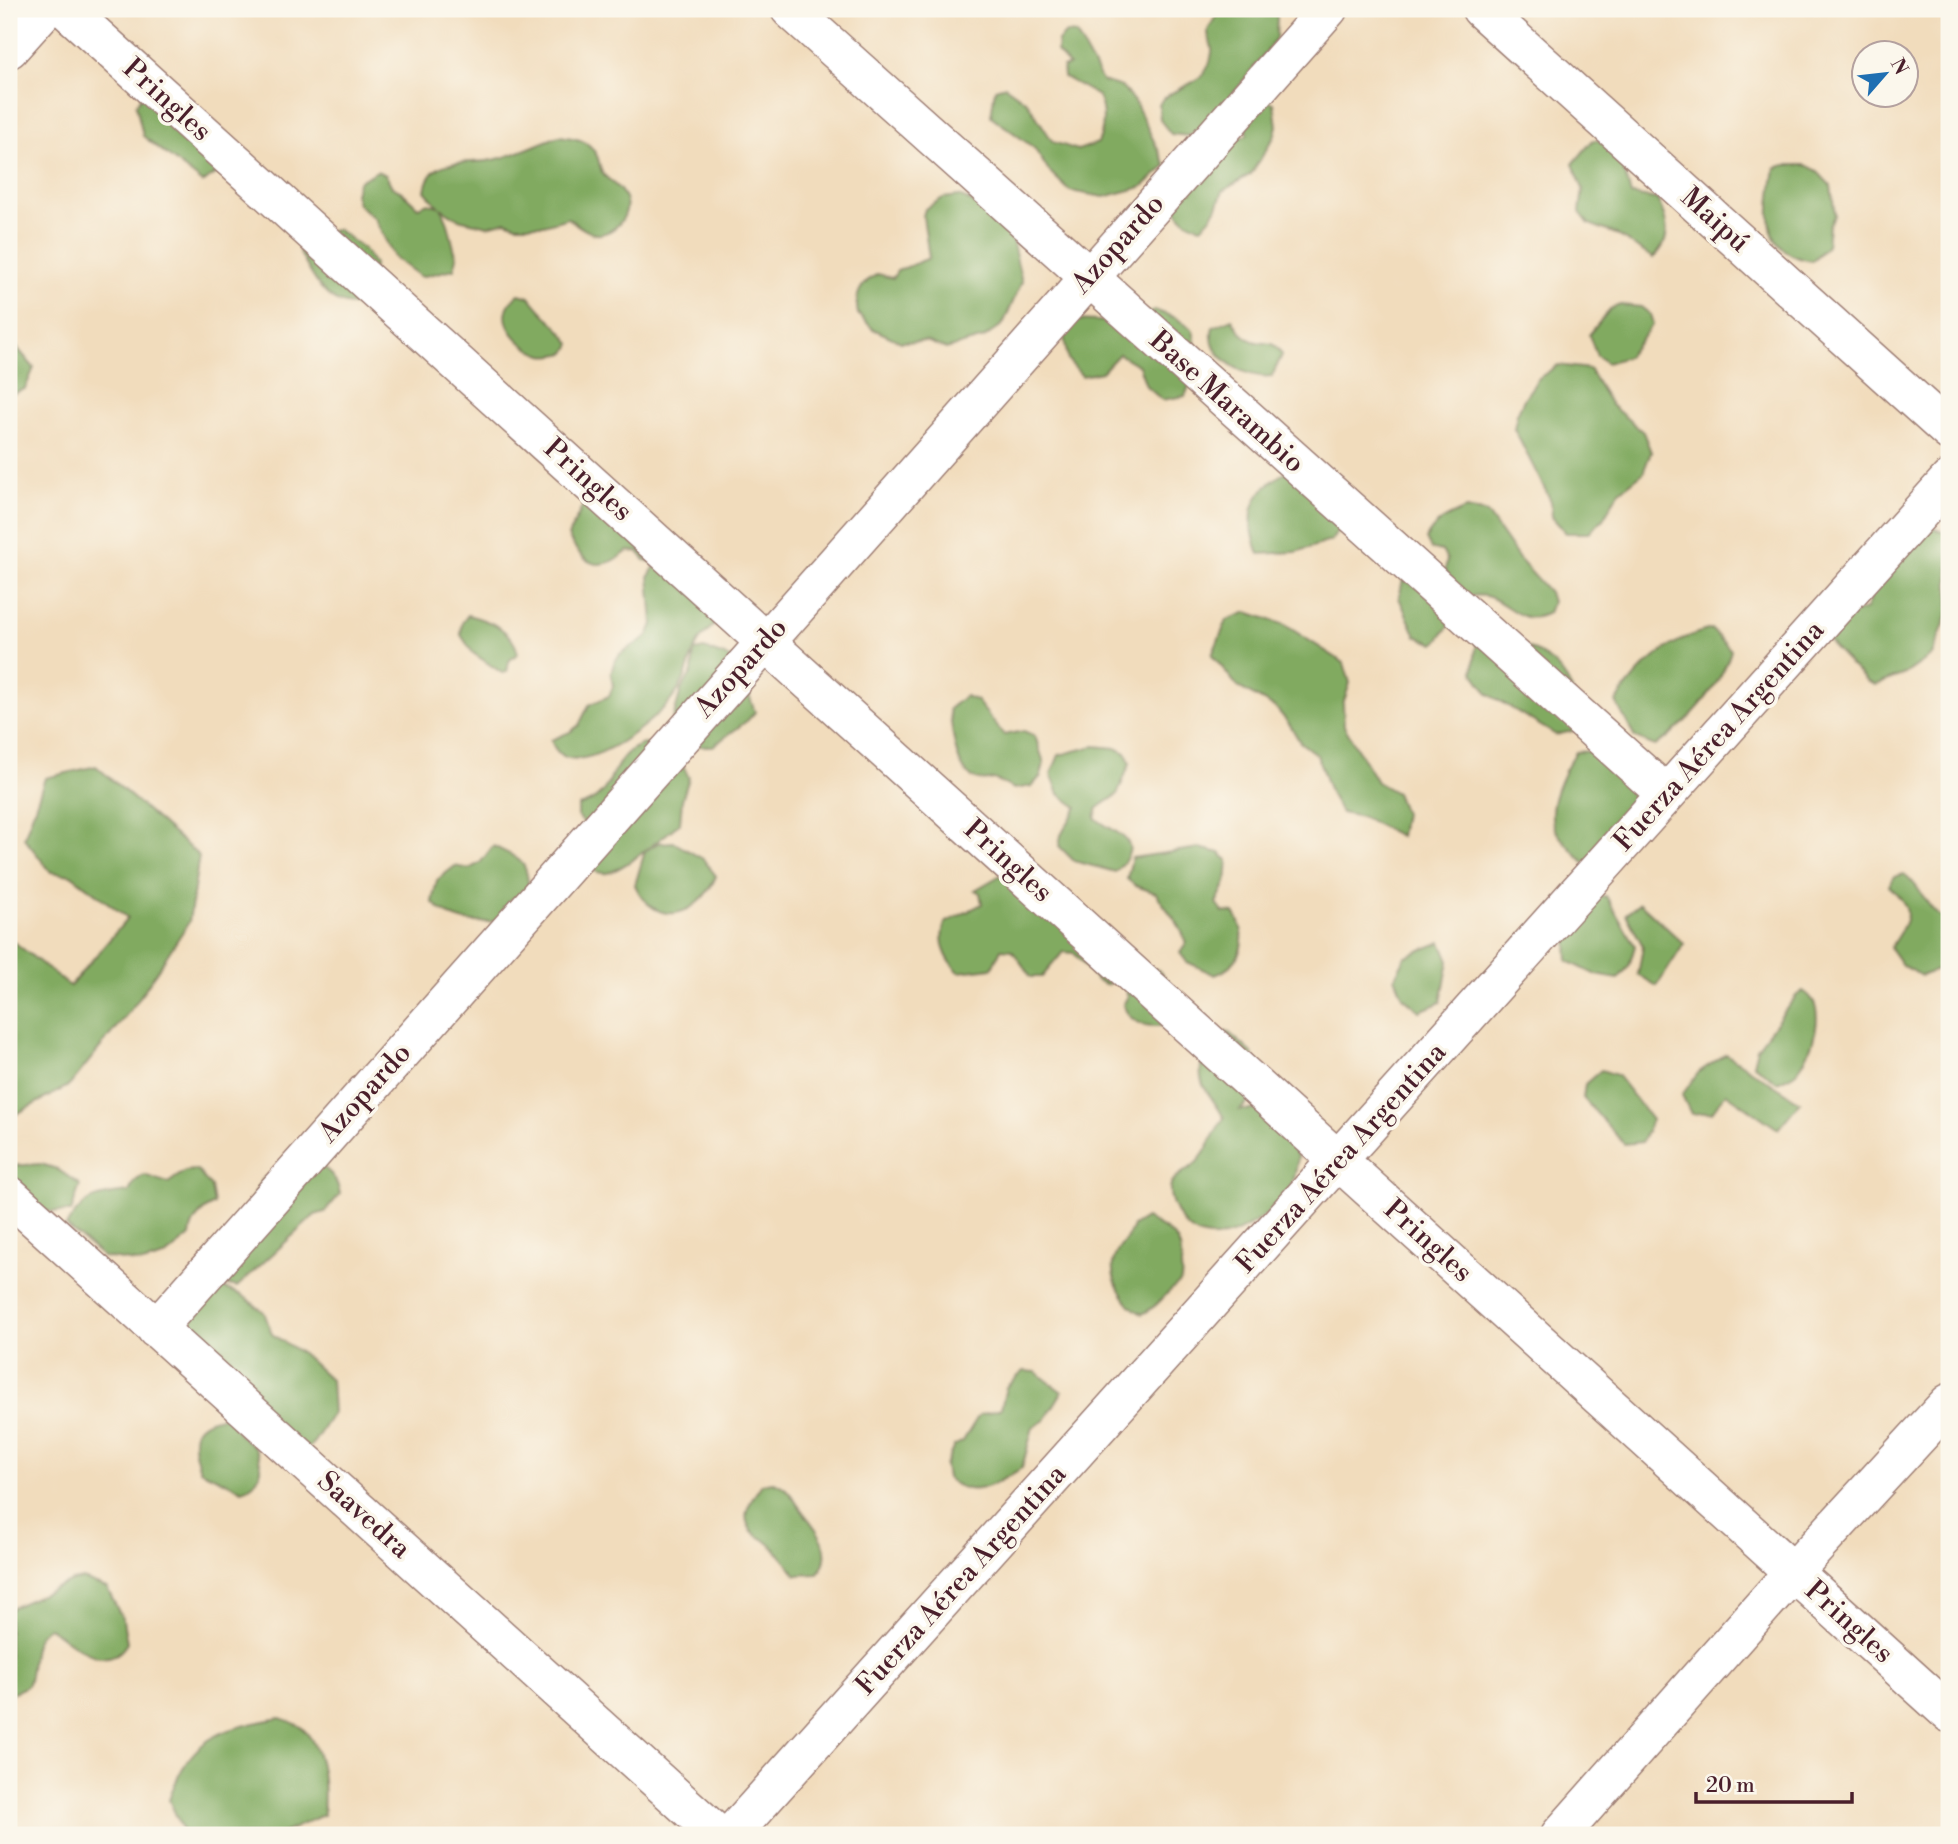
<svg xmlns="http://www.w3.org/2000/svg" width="1958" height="1844" font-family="'Libre Bodoni',serif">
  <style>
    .forest { fill: #81aa61; stroke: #666446; stroke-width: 2 }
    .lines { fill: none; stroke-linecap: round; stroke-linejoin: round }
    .street-casing { stroke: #9e7e74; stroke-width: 41 }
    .secondary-casing { stroke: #9e7e74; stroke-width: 41 }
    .street { stroke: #fff; stroke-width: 38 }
    .secondary { stroke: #fff; stroke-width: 38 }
    .labels { text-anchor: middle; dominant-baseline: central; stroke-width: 7; stroke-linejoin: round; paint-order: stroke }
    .street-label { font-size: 28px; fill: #4a1f2b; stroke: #fbf7ec }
  </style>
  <rect width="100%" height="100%" fill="#fbf7ec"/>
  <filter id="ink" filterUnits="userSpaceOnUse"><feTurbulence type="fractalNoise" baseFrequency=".0143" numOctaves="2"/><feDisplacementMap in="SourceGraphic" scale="14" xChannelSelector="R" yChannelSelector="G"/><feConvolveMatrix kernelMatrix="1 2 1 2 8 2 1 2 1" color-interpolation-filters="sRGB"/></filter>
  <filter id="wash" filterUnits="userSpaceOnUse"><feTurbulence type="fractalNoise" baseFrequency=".00686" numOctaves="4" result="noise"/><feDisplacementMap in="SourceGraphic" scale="28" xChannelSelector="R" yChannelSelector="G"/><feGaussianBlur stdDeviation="1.57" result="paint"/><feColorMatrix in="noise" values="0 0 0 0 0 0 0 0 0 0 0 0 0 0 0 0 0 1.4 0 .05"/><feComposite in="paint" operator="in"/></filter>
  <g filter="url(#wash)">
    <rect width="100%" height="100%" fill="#f1dcbc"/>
    <path class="forest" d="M 1220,9 L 1274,9 L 1277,17 L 1276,39 L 1216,116 L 1188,136 L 1171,134 L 1160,120 L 1159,104 C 1176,82 1208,89 1212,52 C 1213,44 1207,38 1208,30 Z
      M 1066,33 L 1076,34 L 1102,81 L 1122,87 L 1136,104 L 1166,166 L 1142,187 L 1104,197 L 1070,191 L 1049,171 L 1034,148 L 991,116 L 995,89 L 1005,86 L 1027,102 L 1053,142 L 1078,150 L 1098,143 C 1104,130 1105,110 1098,96 L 1064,77 L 1063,67 L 1069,65 L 1057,52 L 1058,41 Z
      M 147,87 L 226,165 L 203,183 L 143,136 L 136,105 Z
      M 1264,100 L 1274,103 L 1277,126 L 1274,137 L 1251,174 L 1223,191 C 1218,206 1214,217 1201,227 C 1182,222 1177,214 1171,196 L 1227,142 L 1247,135 L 1247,125 Z
      M 559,136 C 574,138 588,139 596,154 C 600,160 599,169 603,174 C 610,182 621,187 625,198 C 632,214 614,236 596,234 C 587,233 576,224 568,218 L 544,225 L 517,225 L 506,221 L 488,226 L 458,219 L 441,208 C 451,223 450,240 457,257 L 454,269 L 421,277 L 394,257 L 375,219 L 358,204 L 355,194 L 358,182 L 377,171 L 386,175 L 392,187 L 402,192 L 418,207 L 428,203 L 438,206 L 425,191 C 430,152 471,167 497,159 C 518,154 539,143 559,136 Z
      M 1593,140 C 1617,140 1626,175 1631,195 L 1657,199 C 1668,220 1673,241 1653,258 L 1616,234 L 1589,224 L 1580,212 L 1583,189 L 1573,164 Z
      M 1785,165 L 1806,165 L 1816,170 L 1831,186 L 1835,215 L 1829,225 L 1827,246 L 1812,261 C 1758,253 1769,209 1775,168 Z
      M 959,196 L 990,210 L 1011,235 L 1022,282 L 1003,324 L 984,338 L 946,349 L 926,341 L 901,342 L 873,329 L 858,314 C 854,294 861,283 878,274 L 893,278 L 897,271 L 929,258 L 923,216 L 925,209 L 943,198 Z
      M 337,229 L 363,248 L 374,264 L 370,302 C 331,316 315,282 299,251 L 305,239 Z
      M 519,294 L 530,297 C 542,315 562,328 571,344 L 566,353 C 560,354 549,357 543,355 C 518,347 489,316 519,294 Z
      M 1620,305 L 1641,307 L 1650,314 L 1653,324 L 1627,357 L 1607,363 L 1597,356 L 1589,335 L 1610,309 Z
      M 1154,310 L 1176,318 L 1193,330 C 1199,356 1196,372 1185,396 L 1162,400 L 1146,386 L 1139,366 L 1119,354 L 1102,372 L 1082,376 L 1068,360 L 1064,337 L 1075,320 L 1121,322 Z
      M 1232,319 C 1237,327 1243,337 1253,341 C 1266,346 1273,338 1282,355 L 1272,376 C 1247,380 1204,356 1213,327 Z
      M 9,338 L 34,368 L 25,389 L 9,395 Z
      M 1558,365 L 1589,369 L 1611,405 L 1643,432 L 1651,452 L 1643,473 L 1619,492 L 1603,519 L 1588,533 L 1566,533 L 1552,517 L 1551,501 L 1514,429 L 1517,414 L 1525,397 L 1539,378 Z
      M 1301,462 L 1344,522 L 1331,541 L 1296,552 L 1259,554 C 1240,503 1258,488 1301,462 Z
      M 587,497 L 655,563 L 645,560 L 638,552 L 628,551 C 601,573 584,567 568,536 Z
      M 1466,509 L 1487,513 L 1519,559 L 1549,592 L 1552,602 L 1548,613 C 1522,627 1511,605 1489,597 C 1480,594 1470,596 1461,597 L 1445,570 L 1447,560 L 1442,551 L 1431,549 L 1426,539 C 1434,522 1449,516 1466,509 Z
      M 1912,517 L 1949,535 L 1949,611 L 1932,655 L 1905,674 L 1875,685 L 1866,681 L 1828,641 L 1836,620 L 1866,609 L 1870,599 L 1859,568 Z
      M 666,547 L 722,619 C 681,648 698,666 672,699 C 654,722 568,792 551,740 L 570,732 L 579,725 L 589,705 L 609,696 L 613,686 L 611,674 L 614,663 L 620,654 L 648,636 L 653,624 L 649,576 Z
      M 1403,579 L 1449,605 L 1449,626 L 1435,644 L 1416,636 L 1399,598 Z
      M 1247,612 L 1285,625 L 1344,663 L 1350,683 L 1343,704 L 1344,726 L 1377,782 L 1396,793 L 1404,813 L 1400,836 L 1362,817 L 1341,813 L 1331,795 L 1317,755 L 1300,742 L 1290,725 L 1276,708 L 1238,687 L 1212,655 L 1227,620 Z
      M 468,615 C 490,621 512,629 518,653 L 509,661 L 507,672 L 502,673 L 473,653 L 461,635 L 462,623 Z
      M 1711,629 L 1731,650 C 1721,687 1687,725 1655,746 L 1635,738 L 1616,702 C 1639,666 1669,639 1711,629 Z
      M 1478,632 C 1534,643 1582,665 1577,730 L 1556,735 L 1488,694 L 1473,672 Z
      M 704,649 L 737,660 L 755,712 L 748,720 L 713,746 L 690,746 L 672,722 L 681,690 L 692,672 L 694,651 Z
      M 965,696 L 976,700 L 1004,735 L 1024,731 L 1035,736 L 1044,763 L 1041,776 L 1032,786 L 1014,789 L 994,779 C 954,790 954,736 949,709 Z
      M 647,743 C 667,745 681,759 689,778 L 682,800 L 680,823 C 664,836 625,869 607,873 C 599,874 593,870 586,866 L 585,825 L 578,816 L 578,806 C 620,797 606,752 647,743 Z
      M 1094,746 L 1116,748 L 1126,753 L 1130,763 L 1117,795 L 1098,808 L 1095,818 C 1116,835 1149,840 1115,872 L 1074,861 L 1059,846 L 1061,835 L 1077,807 L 1059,794 L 1051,774 L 1059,755 Z
      M 1596,751 C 1605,759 1617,768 1625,777 C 1650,812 1617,847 1599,876 C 1585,862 1566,847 1556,831 C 1543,810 1564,770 1576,752 Z
      M 96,766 L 199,856 L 189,922 L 136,1003 L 70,1085 L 9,1118 L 9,938 L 70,986 L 128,918 L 71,875 L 51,872 L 24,838 L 45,778 Z
      M 673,842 L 703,859 L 716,876 C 699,917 656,930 635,885 L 645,851 L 658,843 Z
      M 493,846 C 523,861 528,860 529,895 L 509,900 L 502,920 C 472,925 454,923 432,902 L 437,880 L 455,866 L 469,869 L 480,863 Z
      M 1199,848 L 1220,853 L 1228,861 L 1226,883 L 1216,903 L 1223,912 L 1234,913 C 1250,936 1242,965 1215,975 L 1187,962 L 1180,953 L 1186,944 C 1182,923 1166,911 1156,893 L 1136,886 L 1127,879 L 1132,858 Z
      M 1006,872 L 1116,980 L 1106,985 L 1095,979 L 1074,953 L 1063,952 L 1042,977 L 1031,977 L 1012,950 L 1001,949 L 992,968 L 959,972 C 945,959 938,941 945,923 L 982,904 L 980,893 L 975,890 Z
      M 1904,874 C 1922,886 1925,910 1947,920 L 1949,914 L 1949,960 L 1942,968 L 1921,976 L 1902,965 L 1890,948 C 1908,919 1917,912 1889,886 L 1893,877 Z
      M 1606,896 L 1635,946 L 1629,966 L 1618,979 L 1596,975 L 1568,961 L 1567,942 L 1589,897 Z
      M 1640,903 L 1684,944 L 1657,986 L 1638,975 L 1643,946 L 1626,914 Z
      M 1441,942 L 1449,961 L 1441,1002 L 1420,1011 L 1403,997 L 1395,977 L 1406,956 Z
      M 1147,967 L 1158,970 L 1173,986 L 1169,1025 C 1148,1028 1132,1026 1123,1005 L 1128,996 L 1124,985 Z
      M 1803,991 C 1829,1006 1813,1052 1797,1071 C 1793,1076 1783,1079 1777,1082 L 1753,1064 L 1757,1048 L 1796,996 Z
      M 1227,1031 L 1252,1053 L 1268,1082 L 1240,1110 L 1273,1109 L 1298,1157 C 1296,1167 1296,1178 1290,1188 C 1269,1220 1209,1261 1181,1220 C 1176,1212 1169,1199 1170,1189 C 1171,1176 1187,1172 1196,1163 C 1210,1150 1212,1133 1224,1118 C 1204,1081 1195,1091 1204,1046 Z
      M 1726,1054 L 1800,1102 L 1778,1129 L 1726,1093 L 1712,1112 L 1691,1114 L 1682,1095 L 1699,1072 Z
      M 1601,1070 L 1617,1075 L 1652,1120 L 1642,1142 L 1624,1144 L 1583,1098 L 1585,1084 Z
      M 313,1160 C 328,1170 337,1176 340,1194 L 325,1212 L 315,1215 L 237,1287 L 211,1282 L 261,1181 L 268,1175 Z
      M 41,1164 L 57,1169 L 80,1185 L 71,1212 L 9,1211 L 9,1166 Z
      M 197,1170 L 211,1187 L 214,1204 C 201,1211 191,1221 190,1236 L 164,1257 L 143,1263 L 103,1257 L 66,1226 C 85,1196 95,1196 129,1192 L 134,1182 L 144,1175 L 168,1183 L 185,1171 Z
      M 1146,1218 C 1168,1233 1184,1234 1181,1266 C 1181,1273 1183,1276 1180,1283 C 1165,1292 1159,1307 1142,1314 C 1126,1307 1108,1277 1114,1259 C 1118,1245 1129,1240 1133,1226 Z
      M 215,1285 L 242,1295 L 264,1312 L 272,1334 L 304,1355 L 331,1380 L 333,1413 L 314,1442 L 294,1465 L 177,1327 Z
      M 1024,1371 L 1036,1372 L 1062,1392 L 1045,1420 L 1033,1427 L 1022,1468 C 997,1483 972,1502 947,1478 L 945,1466 L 954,1446 L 963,1441 L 979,1415 L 1001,1409 L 1006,1387 Z
      M 228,1416 C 232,1422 235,1430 240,1435 C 245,1440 253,1444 256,1450 C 264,1467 261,1485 242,1490 L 200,1470 C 189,1438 189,1420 228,1416 Z
      M 773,1482 C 791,1488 792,1499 803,1512 C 817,1529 837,1553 817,1574 L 796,1575 C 787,1563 779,1551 767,1542 C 763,1538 757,1537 754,1533 C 737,1517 752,1499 762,1484 Z
      M 83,1579 L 107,1588 L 123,1620 L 127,1643 C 107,1677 70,1642 49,1627 C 26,1640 36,1665 27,1686 L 9,1695 L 9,1613 L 13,1607 L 72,1581 Z
      M 280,1718 C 286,1720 296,1723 301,1727 C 324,1747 325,1788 323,1815 L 278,1835 L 185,1835 L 169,1800 C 190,1737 219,1729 280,1718 Z"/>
  </g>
  <g filter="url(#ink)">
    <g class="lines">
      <defs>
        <path id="street" d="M 66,9 L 1949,1713
          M 790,9 L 1666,794
          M 1481,9 L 1949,431
          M 9,1195 L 718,1835
          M 156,1329 L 1328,9
          M 731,1835 L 1949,480
          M 1560,1835 L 1793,1572 L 1949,1403"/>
        <path id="secondary" d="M 9,49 L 45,9"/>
      </defs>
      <use href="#street" class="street-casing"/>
      <use href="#secondary" class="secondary-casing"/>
      <use href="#street" class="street"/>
      <use href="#secondary" class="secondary"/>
    </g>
  </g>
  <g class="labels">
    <g class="street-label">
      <text transform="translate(167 100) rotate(42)">Pringles</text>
      <text transform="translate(1715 220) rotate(42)">Maipú</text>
      <text transform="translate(1118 244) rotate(-48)">Azopardo</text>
      <text transform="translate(1227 402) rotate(42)">Base Marambio</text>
      <text transform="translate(588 480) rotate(42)">Pringles</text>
      <text transform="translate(741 668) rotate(-48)">Azopardo</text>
      <text transform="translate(1719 736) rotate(-48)">Fuerza Aérea Argentina</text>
      <text transform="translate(1008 861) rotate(42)">Pringles</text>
      <text transform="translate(365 1093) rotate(-48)">Azopardo</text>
      <text transform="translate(1341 1158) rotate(-48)">Fuerza Aérea Argentina</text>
      <text transform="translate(1428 1241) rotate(42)">Pringles</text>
      <text transform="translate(364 1515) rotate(42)">Saavedra</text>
      <text transform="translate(961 1580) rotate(-48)">Fuerza Aérea Argentina</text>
      <text transform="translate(1849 1622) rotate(42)">Pringles</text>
    </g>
  </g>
  <rect width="1958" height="1844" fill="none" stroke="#fbf7ec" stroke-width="35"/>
  <g transform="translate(1885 74) rotate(62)"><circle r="33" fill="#fbf7ec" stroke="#b4a19f" stroke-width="2"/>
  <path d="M0-5L12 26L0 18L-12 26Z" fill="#1f6fb2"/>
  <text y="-10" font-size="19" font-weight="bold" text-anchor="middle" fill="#4a1f2b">N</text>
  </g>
  <path d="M1696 1792v10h156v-10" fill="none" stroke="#4a1f2b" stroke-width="3.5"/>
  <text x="1706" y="1792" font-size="21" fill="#4a1f2b" stroke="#fbf7ec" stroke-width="5" paint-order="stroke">20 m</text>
</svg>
